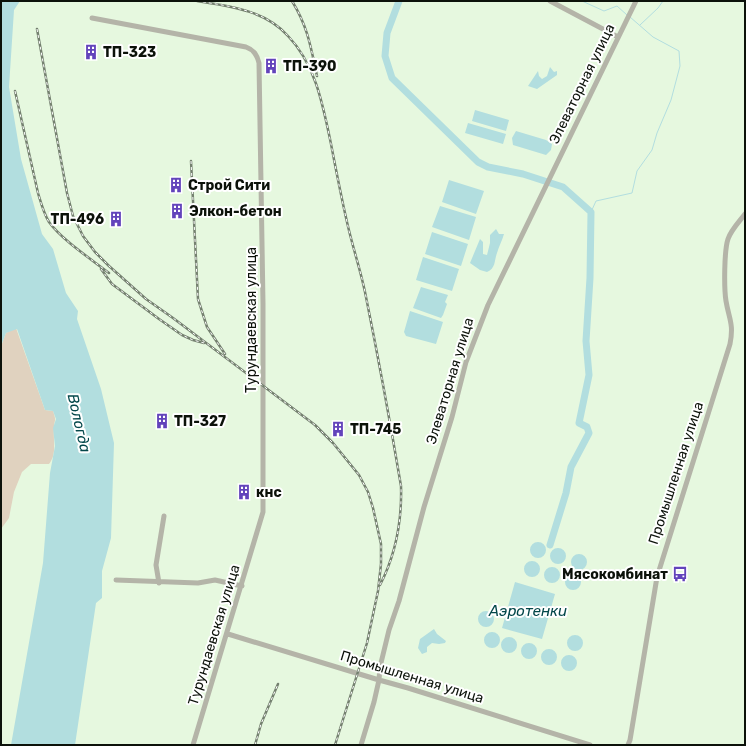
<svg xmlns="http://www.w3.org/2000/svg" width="746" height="746" font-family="Rubik,sans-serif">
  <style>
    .green { fill: #e0d2bf }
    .water { fill: #b2dedf }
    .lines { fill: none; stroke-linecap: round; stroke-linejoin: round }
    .stream { stroke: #b2dedf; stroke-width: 1 }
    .river { stroke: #b2dedf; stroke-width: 7 }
    .minor { stroke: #b4b4a8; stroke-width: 5 }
    .rail-casing { stroke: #74806f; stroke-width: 2.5 }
    .rail { stroke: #fff; stroke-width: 1; stroke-dasharray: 3; stroke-linecap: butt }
    .labels { text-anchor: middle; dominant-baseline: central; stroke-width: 4; stroke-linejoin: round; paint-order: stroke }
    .poi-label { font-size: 14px; font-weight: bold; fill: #0c120a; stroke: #fff; text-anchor: start }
    .street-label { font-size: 14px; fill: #0c120a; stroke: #fff }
    .water-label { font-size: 15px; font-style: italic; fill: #03474a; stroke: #fff }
  </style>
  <rect width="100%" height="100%" fill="#e6f8df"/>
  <path class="green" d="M 16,328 L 45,410 L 53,411 C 57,422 54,419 54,429 C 53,442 57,454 49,464 L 31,464 L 22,472 L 14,492 L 9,518 L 1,529 L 1,346 L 6,333 Z"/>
  <path class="water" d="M 1,1 L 20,1 L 14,10 L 9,87 L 21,159 L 42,234 L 53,249 L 66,293 L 78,311 L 77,319 L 101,389 L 114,443 L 111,538 L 102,571 L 102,598 L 96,603 L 75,745 L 11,745 L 43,563 L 50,473 L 55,446 L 53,428 L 56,419 L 53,411 L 45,410 L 17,329 L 6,333 L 1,346 Z
    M 550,67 L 554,72 L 557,71 L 557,75 L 537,89 L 528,86 L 538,71 L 539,76 L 542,79 L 547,76 Z
    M 475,110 L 509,120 L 506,131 L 472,121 Z
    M 468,123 L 506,134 L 503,144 L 465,133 Z
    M 516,131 L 546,140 L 552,144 L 551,150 L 546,155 L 513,145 L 512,138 Z
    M 449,180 L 484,191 L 476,214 L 442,202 Z
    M 440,206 L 476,217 L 469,240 L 432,227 Z
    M 496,229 L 499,234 L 504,234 C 502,241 499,246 497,253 C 494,261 496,268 487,272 L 480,270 L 470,263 L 480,239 L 483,242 L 483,254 L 487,255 L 490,243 L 490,235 Z
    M 432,232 L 468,244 L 461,266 L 425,254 Z
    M 423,257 L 459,269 L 452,291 L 416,280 Z
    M 421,287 L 448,295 L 445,302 L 447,304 L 443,315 L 441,318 L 413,308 Z
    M 410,311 L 443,322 L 436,344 L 406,336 L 404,332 Z
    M530 550a8 8 0 1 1 16 0a8 8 0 1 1-16 0Z
    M550 556a8 8 0 1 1 16 0a8 8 0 1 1-16 0Z
    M571 562a8 8 0 1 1 16 0a8 8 0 1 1-16 0Z
    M524 569a8 8 0 1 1 16 0a8 8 0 1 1-16 0Z
    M544 575a8 8 0 1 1 16 0a8 8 0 1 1-16 0Z
    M565 582a8 8 0 1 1 16 0a8 8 0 1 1-16 0Z
    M 515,582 L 555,594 L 542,639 L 502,628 Z
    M478 619a8 8 0 1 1 16 0a8 8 0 1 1-16 0Z
    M 434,629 L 437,634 L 446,641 L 445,643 L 439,644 L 432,643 L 427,647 L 427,652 L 422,654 L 418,648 L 420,639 Z
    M484 640a8 8 0 1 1 16 0a8 8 0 1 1-16 0Z
    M567 643a8 8 0 1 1 16 0a8 8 0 1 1-16 0Z
    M501 645a8 8 0 1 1 16 0a8 8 0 1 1-16 0Z
    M521 651a8 8 0 1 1 16 0a8 8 0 1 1-16 0Z
    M541 657a8 8 0 1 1 16 0a8 8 0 1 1-16 0Z
    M561 663a8 8 0 1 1 16 0a8 8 0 1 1-16 0Z"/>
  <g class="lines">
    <path class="stream" d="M 582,1 L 604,11 L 617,6 L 627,15
      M 640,25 L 658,8 L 663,1
      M 591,212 L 596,201 L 632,193 L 637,171 L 652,150 L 657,133 L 671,100 L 680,66 L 679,51 L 653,37 L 630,17"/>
    <path class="river" d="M 399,1 L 387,33 L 385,56 L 392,78 L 478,162 L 488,167 L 523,174 L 563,187 L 591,212 L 590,278 L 586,341 L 589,375 L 579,423 L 587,427 L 589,433 L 571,467 L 566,493 L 550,545"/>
    <path class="minor" d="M 550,1 L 618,37
      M 92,18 L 246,47 C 254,50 257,55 259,63 L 263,304 L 263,512 L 193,745
      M 116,580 L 198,583 L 215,580 L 242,586
      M 159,583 L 156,565 L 164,516
      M 228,634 L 379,680 L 408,688 L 590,745
      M 361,745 L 374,702 L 379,680 L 380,667 L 389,630 L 399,601 L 424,507 L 452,417 L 466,362 L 488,305 L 636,1
      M 628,745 L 630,740 L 657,577 L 730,344 C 734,324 729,319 726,301 C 724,289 724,251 728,239 C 731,230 739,222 745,214"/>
    <defs>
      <path id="rail" d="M 197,1 C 229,6 265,10 288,36 C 316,65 323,106 331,144 C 336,170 341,196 347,222 C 352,245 360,268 365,292 C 378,356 390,421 401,486 C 402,521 396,554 380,585
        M 292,1 C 308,27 311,48 317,76
        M 37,29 L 67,193 L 73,216 L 83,236 L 95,252 L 109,266 L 146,299 L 173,318 L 315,425 L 333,443 L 359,475 L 368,492 L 373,508 L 381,544 L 381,564 L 378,591 L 367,643 L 335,745
        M 15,91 L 38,193 C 41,203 44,214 49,222 C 62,240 91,259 109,273
        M 191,161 L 198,299 L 207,327 L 225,354
        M 101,269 L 112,284 L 159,319 L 182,335 L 193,340 L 204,343
        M 255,745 L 261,724 L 278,684"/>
    </defs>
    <use href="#rail" class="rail-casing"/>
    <use href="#rail" class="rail"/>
  </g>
  <defs>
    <symbol id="building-bare" viewBox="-9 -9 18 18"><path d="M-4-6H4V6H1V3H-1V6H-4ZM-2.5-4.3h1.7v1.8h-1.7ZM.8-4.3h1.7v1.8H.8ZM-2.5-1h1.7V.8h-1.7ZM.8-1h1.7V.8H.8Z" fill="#6243bb" stroke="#fff" stroke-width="2.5" paint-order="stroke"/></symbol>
    <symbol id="bus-bare" viewBox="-9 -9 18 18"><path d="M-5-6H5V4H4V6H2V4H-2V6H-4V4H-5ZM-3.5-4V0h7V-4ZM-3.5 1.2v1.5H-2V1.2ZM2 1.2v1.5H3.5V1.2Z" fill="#6243bb" stroke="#fff" stroke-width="2.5" paint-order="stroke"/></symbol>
  </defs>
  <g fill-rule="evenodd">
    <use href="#building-bare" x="80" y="41" width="22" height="22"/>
    <use href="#building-bare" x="260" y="55" width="22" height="22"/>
    <use href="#building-bare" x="165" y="174" width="22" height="22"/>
    <use href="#building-bare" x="166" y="200" width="22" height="22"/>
    <use href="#building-bare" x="105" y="208" width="22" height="22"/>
    <use href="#building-bare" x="151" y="410" width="22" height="22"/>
    <use href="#building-bare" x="327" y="418" width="22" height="22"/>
    <use href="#building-bare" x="233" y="481" width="22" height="22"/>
    <use href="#bus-bare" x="669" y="563" width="22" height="22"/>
  </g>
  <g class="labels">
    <g class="poi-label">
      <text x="103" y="52">ТП-323</text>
      <text x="283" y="66">ТП-390</text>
      <text x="188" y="185">Строй Сити</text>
      <text x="189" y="211">Элкон-бетон</text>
      <text x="104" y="219" text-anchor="end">ТП-496</text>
      <text x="174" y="421">ТП-327</text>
      <text x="350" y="429">ТП-745</text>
      <text x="256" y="492">кнс</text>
      <text x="668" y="574" text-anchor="end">Мясокомбинат</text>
    </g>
    <g class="street-label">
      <text transform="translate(582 84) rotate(-64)">Элеваторная улица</text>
      <text transform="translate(251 320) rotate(-90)">Турундаевская улица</text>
      <text transform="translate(450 381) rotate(-73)">Элеваторная улица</text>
      <text transform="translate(676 473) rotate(-72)">Промышленная улица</text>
      <text transform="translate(214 635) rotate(-73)">Турундаевская улица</text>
      <text transform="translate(412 677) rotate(17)">Промышленная улица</text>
    </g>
    <g class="water-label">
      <text transform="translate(79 423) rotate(77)">Вологда</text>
      <text x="528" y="611">Аэротенки</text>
    </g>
  </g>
  <rect width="746" height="746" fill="none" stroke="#0c120a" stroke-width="4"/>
</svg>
